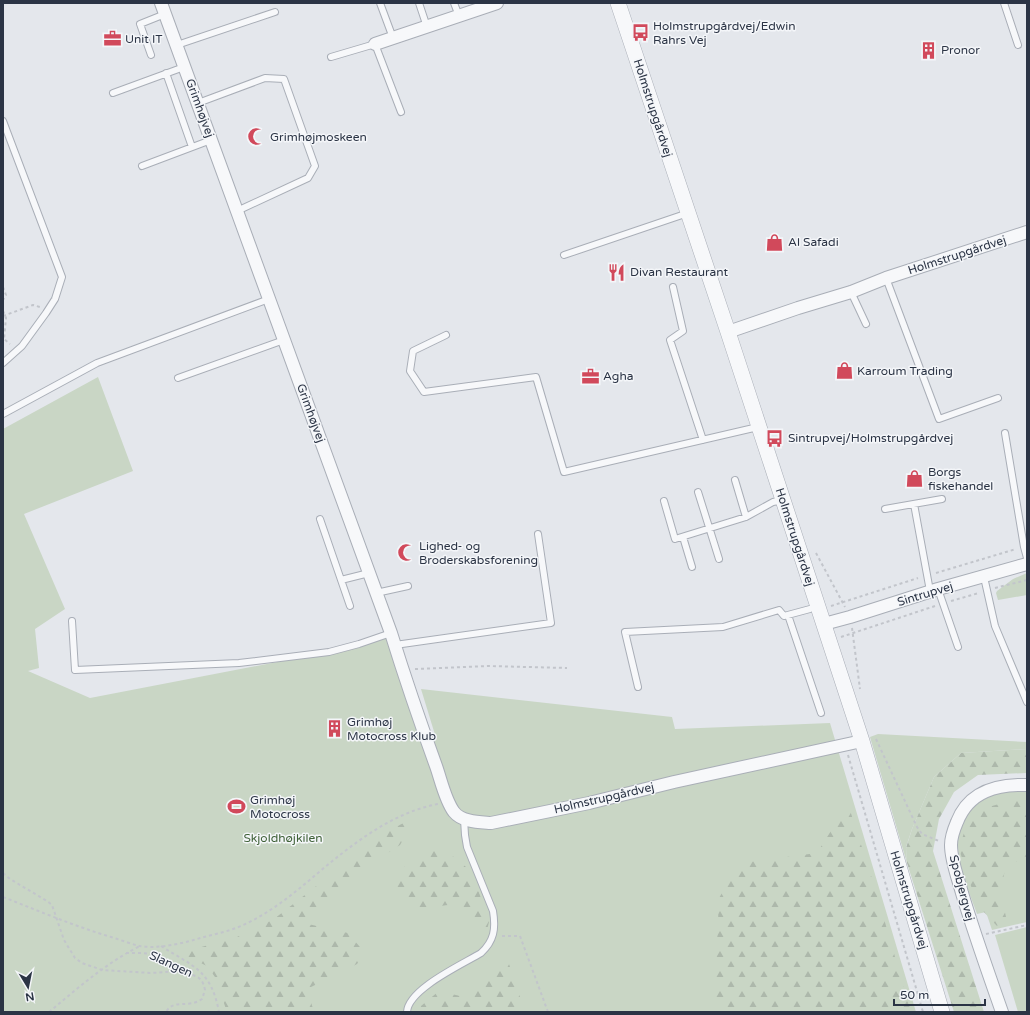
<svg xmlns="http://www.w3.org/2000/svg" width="1030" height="1015" font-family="'Varela Round',sans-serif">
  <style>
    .green { fill: #c9d6c5 }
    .forest { fill: url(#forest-firs) }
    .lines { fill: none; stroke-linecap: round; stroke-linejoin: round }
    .service-casing { stroke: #a9aeb7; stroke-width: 8 }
    .minor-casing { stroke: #a9aeb7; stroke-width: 14 }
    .tertiary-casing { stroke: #a9aeb7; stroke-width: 16 }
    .path { stroke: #c2c5cb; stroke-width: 2; stroke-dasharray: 3 3; stroke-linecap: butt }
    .service { stroke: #f7f8fa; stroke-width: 6 }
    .minor { stroke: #f7f8fa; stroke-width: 12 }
    .tertiary { stroke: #f7f8fa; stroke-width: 15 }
    .labels { text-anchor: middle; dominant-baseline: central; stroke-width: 3; stroke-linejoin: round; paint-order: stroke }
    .poi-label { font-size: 12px; fill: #2b3445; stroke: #f4f6f9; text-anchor: start }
    .street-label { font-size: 12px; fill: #2b3445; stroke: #f4f6f9 }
    .park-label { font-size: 12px; fill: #3f6138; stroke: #f4f6f9 }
  </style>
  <defs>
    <pattern id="forest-firs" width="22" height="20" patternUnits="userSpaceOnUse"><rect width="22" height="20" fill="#c9d6c5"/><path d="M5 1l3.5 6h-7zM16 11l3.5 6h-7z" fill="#adb8ab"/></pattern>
  </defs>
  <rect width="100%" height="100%" fill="#e4e7ec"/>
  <path class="green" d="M 98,377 L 133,471 L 24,514 L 65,609 L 35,629 L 39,668 L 28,671 L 90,698 L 329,652 L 391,633 L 426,739 L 436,738 L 421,689 L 672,717 L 675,729 L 830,723 L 916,1012 L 3,1012 L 3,429 Z
    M 1027,573 L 1027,595 L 998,600 L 996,593 L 997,591 L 1013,579 Z
    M 878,734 L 1027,742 L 1027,749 L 961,753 L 934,777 L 912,829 L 906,847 L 907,863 L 870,737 Z
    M 1018,790 L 1027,791 L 1027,922 L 992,930 L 986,912 L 977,914 C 966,882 945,844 969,812 C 984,794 995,792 1018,790 Z
    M 1027,927 L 1027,1012 L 1018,1012 L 995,935 Z"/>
  <path class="forest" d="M 1027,749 L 1027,773 L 978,775 L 954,792 L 939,819 L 933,851 L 984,1012 L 954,1012 L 907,863 L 906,848 L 912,829 L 934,777 L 961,753 Z
    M 1025,798 L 1027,799 L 1027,856 L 1006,867 L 1000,890 L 1006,917 L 997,926 L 982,910 L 975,896 L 967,876 L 959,848 L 971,812 L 999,804 Z
    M 848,804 L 875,888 L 911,1012 L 714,1012 L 719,898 L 740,863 L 817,853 Z
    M 409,820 L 414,821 L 400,845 L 368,866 L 308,924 L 348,933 L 365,953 L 357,964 L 307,989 L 314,1012 L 227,1012 L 215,977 L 207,966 L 180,953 L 237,937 L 274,919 L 383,834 Z
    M 438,850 L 454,857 L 472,872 L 489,922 L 487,930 L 480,932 C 474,924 467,911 458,907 C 439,899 429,919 408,902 C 406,901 402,899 401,897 C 397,892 397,887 397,882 C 399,863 422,853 438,850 Z
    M 502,957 L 508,961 L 525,1012 L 420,1012 L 421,1006 L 439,991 L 460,996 L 479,987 L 492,973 L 495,961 Z"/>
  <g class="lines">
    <defs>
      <path id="service" d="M 380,3 L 393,38
        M 419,3 L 427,27
        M 454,3 L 459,16
        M 1004,3 L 1018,45
        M 177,45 L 275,12
        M 151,55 L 140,24 L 165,14
        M 331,57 L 375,44 L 401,112
        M 166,73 L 192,147
        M 113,93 L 184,67
        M 198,103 L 265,78 L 284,79 L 315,166 L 308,178 L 237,211
        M 3,121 L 62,277 L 55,299 L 46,313 L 22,346 L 3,363
        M 142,166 L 211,140
        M 564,255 L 688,213
        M 886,278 L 939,419 L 998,398
        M 673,287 L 683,331 L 670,340 L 703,440
        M 851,292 L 866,324
        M 446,335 L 413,351 L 410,371 L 424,392 L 536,377 L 564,472 L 758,427
        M 178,378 L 284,340
        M 3,414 L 97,363 L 269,299
        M 1005,433 L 1024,547 L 1027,558
        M 735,480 L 746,517
        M 698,492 L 719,559
        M 664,501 L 675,539 L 746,517 L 773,502 L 783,500
        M 914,504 L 930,591
        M 885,509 L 942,499
        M 320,519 L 350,606
        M 683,537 L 692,567
        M 984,577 L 995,626 L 1027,702
        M 341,580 L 369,573
        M 938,589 L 958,647
        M 376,593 L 408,586
        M 788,615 L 821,713
        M 72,621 L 75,670 L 239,663 L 329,652 L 359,644 L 391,633
        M 395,645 L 551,623 L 538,534
        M 638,687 L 625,632 L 723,627 L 779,610 L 784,616 L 810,609
        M 407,1012 C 408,989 463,964 481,953 C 494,941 496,929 493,911 L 467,847 L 465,835 L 464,819"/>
      <path id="minor" d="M 161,3 L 391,633 C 405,678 420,722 436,766 C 441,780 445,800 454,812 C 462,822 479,822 491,823 L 589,803 L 674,782 L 862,741
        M 375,44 L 497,3
        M 728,332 L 798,308 L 851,292 L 886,278 L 1027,232
        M 824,624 L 850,617 L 938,589 L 1027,564
        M 1002,1012 C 988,972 974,933 962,893 C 958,878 951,861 951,845 C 951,837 954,829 957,822 C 969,791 997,784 1027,785"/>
      <path id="tertiary" d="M 618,3 L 728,332 L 862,741 L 942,1012"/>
    </defs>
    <use href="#service" class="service-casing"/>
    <use href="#minor" class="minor-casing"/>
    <use href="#tertiary" class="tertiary-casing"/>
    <path class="path" d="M 3,287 L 6,295 L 3,300
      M 3,311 L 6,318 L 4,339 L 10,344
      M 3,316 L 33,305 L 40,307
      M 816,553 L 845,607
      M 936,573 L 1016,549
      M 995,588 L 1027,580
      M 951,601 L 979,593
      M 831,606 L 918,578
      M 852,628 L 860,689
      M 841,637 L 935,606
      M 415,669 L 488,666 L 567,668
      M 876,739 L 917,827 L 922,834 L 939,841
      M 848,755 L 923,1012
      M 3,873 L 10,879 L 47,901 L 52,905 L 64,940 L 75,958 L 82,963 L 102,970 L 151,973 L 181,971
      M 3,897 C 39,911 74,926 111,937 C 121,940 131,944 140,946 C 159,949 179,944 197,939 C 211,935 227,932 241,926 C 273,912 299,889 325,867 C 358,840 395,812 438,804
      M 986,934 L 1027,925
      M 502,936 L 520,936 L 548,1012
      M 161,946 C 194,967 211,970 219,1012
      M 126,953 C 139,953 153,952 165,959 C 170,962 175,967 180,970 C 192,977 202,973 205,990 L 202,999 C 188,1009 174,998 166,1012
      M 49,1012 C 78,988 106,963 140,946"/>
    <use href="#service" class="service"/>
    <use href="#minor" class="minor"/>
    <use href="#tertiary" class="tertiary"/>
  </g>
  <defs>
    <symbol id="bus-bare" viewBox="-9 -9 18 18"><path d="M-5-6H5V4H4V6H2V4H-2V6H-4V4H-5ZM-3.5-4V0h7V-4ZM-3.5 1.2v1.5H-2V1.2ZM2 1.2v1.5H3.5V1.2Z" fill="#d1495b" stroke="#f4f6f9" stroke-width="2.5" paint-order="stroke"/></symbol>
    <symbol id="office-bare" viewBox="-9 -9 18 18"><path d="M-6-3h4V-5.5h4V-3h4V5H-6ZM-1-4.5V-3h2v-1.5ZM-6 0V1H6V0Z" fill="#d1495b" stroke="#f4f6f9" stroke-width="2.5" paint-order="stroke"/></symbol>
    <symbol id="building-bare" viewBox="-9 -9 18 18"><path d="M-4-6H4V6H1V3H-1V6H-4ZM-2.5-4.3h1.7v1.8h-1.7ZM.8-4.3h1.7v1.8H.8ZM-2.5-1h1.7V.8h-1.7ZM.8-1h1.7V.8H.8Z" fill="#d1495b" stroke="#f4f6f9" stroke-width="2.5" paint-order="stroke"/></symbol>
    <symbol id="mosque-bare" viewBox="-9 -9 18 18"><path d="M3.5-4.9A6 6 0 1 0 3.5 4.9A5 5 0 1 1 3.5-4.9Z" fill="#d1495b" stroke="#f4f6f9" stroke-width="2.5" paint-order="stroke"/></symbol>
    <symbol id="shop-bare" viewBox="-9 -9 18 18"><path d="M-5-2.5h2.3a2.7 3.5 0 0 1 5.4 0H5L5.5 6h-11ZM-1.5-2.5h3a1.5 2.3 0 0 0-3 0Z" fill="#d1495b" stroke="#f4f6f9" stroke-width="2.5" paint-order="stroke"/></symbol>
    <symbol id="restaurant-bare" viewBox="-9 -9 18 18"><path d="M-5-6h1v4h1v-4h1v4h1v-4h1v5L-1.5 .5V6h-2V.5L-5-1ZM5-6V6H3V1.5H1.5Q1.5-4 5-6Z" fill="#d1495b" stroke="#f4f6f9" stroke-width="2.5" paint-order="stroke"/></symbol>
    <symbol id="stadium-bare" viewBox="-9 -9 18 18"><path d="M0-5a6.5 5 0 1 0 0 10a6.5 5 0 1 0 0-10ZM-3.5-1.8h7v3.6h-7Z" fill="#d1495b" stroke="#f4f6f9" stroke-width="2.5" paint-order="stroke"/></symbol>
  </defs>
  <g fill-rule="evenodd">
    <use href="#bus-bare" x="628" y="20" width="25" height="25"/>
    <use href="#office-bare" x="100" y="26" width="25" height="25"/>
    <use href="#building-bare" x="916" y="38" width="25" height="25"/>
    <use href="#mosque-bare" x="244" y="124" width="25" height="25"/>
    <use href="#shop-bare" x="762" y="230" width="25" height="25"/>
    <use href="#restaurant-bare" x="604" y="260" width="25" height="25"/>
    <use href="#shop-bare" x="832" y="358" width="25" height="25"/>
    <use href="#office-bare" x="578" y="364" width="25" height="25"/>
    <use href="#bus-bare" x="762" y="426" width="25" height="25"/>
    <use href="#shop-bare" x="902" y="466" width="25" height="25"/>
    <use href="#mosque-bare" x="394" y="540" width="25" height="25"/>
    <use href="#building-bare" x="322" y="716" width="25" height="25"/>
    <use href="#stadium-bare" x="224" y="794" width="25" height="25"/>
  </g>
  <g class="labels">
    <g class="poi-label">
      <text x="653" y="26">Holmstrupgårdvej/Edwin<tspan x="653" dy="14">Rahrs Vej</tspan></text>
      <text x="125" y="39">Unit IT</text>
      <text x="941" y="50">Pronor</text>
      <text x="270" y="137">Grimhøjmoskeen</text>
      <text x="788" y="242">Al Safadi</text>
      <text x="630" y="272">Divan Restaurant</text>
      <text x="857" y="371">Karroum Trading</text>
      <text x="603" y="376">Agha</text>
      <text x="788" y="438">Sintrupvej/Holmstrupgårdvej</text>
      <text x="928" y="472">Borgs<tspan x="928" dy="14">fiskehandel</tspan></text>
      <text x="419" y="546">Lighed- og<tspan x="419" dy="14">Broderskabsforening</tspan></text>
      <text x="347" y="722">Grimhøj<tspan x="347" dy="14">Motocross Klub</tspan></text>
      <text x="250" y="800">Grimhøj<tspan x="250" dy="14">Motocross</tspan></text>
    </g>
    <g class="street-label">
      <text transform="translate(200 108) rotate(70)">Grimhøjvej</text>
      <text transform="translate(653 108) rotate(72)">Holmstrupgårdvej</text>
      <text transform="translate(957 255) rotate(-18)">Holmstrupgårdvej</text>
      <text transform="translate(311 413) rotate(70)">Grimhøjvej</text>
      <text transform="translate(795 537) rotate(72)">Holmstrupgårdvej</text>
      <text transform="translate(925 594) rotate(-17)">Sintrupvej</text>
      <text transform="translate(604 798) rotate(-13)">Holmstrupgårdvej</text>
      <text transform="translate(962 888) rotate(75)">Spobjergvej</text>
      <text transform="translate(909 900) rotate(73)">Holmstrupgårdvej</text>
      <text transform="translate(171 964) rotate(25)">Slangen</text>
    </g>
    <g class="park-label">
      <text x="283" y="838">Skjoldhøjkilen</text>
    </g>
  </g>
  <rect width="1030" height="1015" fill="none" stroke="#2b3445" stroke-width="8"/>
  <g transform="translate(28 987) rotate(170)" stroke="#f4f6f9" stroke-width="3" paint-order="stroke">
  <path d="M0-3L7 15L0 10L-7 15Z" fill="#2b3445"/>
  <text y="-6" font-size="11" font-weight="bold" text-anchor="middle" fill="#2b3445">N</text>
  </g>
  <path d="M894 999v6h91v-6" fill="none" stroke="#2b3445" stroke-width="2"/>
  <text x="900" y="999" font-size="12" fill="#2b3445" stroke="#f4f6f9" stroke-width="3" paint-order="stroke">50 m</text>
</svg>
